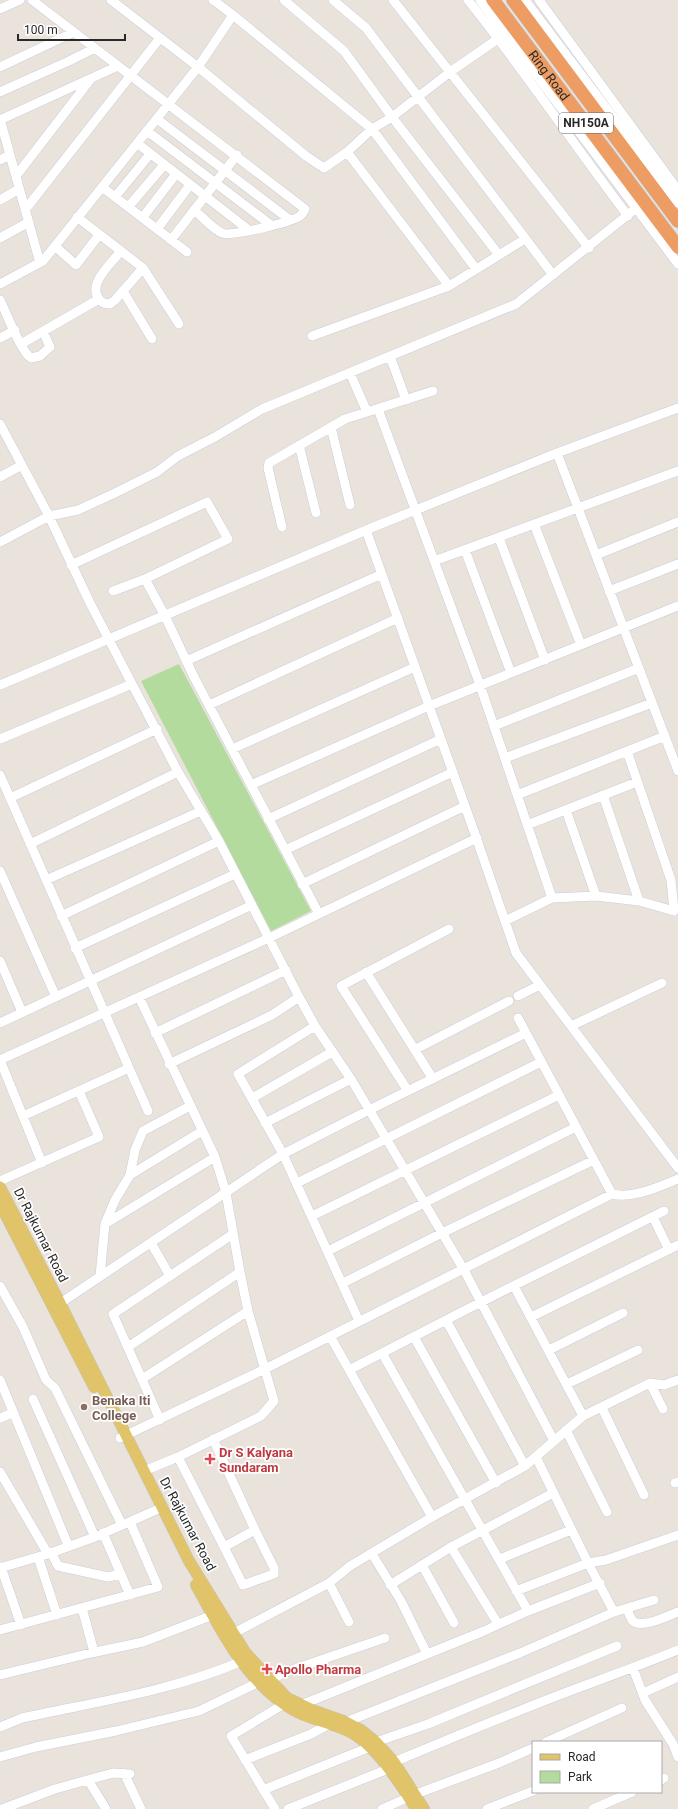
<svg xmlns="http://www.w3.org/2000/svg" width="678" height="1809" font-family="Roboto,sans-serif">
  <style>
    .green { fill: #b4db9e }
    .lines { fill: none; stroke-linecap: round; stroke-linejoin: round }
    .minor-casing { stroke: #cacdd9; stroke-width: 10 }
    .major-casing { stroke: #c3c3c3; stroke-width: 12 }
    .highway-casing { stroke: #c3c3c3; stroke-width: 14 }
    .minor { stroke: #fff; stroke-width: 9 }
    .major { stroke: #e1c369; stroke-width: 11 }
    .highway { stroke: #ed9c63; stroke-width: 13 }
    .education-dot { fill: #8d6e63; stroke: #fff; stroke-width: 1.5 }
    .health-dot { fill: #e0444e; stroke: #fff; stroke-width: 1.5 }
    .labels { text-anchor: middle; dominant-baseline: central; stroke-width: 3.5; stroke-linejoin: round; paint-order: stroke }
    .shield { fill: #fff; stroke: #696969; stroke-width: 1 }
    .shield-label { font-size: 12px; font-weight: bold; fill: #292929 }
    .street-label { font-size: 13px; fill: #292929; stroke: #fff }
    .education-label { font-size: 13px; font-weight: bold; fill: #785e54; stroke: #fff; text-anchor: start }
    .health-label { font-size: 13px; font-weight: bold; fill: #be3a42; stroke: #fff; text-anchor: start }
  </style>
  <rect width="100%" height="100%" fill="#e9e3dc"/>
  <path class="green" d="M 179,664 L 311,911 L 271,931 L 141,681 Z"/>
  <g class="lines">
    <defs>
      <path id="minor" d="M 32,0 L 305,209 C 304,211 302,215 300,216 C 292,222 231,237 222,233 C 212,229 203,217 194,210
        M 111,0 L 198,67 L 306,156 L 324,168 L 347,152 L 372,129 L 392,117 L 450,72 L 505,34
        M 284,0 L 344,51 L 392,117 L 499,255
        M 333,0 L 366,28 L 553,275
        M 393,0 L 589,248
        M 468,0 C 524,70 574,145 628,216
        M 480,0 L 678,264
        M 525,0 L 678,203
        M 539,0 L 678,190
        M 0,9 L 20,0
        M 233,15 L 372,129 L 476,269
        M 0,67 L 74,32
        M 0,92 L 69,61 L 95,48
        M 0,119 L 40,263
        M 157,119 L 290,220
        M 0,120 L 118,66
        M 147,131 L 271,225
        M 137,143 L 250,231
        M 347,152 L 449,286
        M 0,160 L 10,155
        M 16,176 L 90,80
        M 102,187 L 187,252
        M 115,197 L 150,154
        M 0,200 L 19,189
        M 129,206 L 164,165
        M 25,210 L 160,38
        M 77,217 L 143,268 L 179,324
        M 143,217 L 176,174
        M 157,229 L 190,185
        M 0,238 L 29,222
        M 171,240 L 237,155
        M 55,246 L 76,265 L 99,235
        M 121,251 C 110,265 83,287 103,303 L 110,304 L 115,300 L 143,268
        M 0,284 L 43,261 L 198,67 L 233,15 L 213,0
        M 123,291 L 152,339
        M 0,300 C 6,312 21,352 31,358 L 40,356 L 50,347 L 43,331
        M 312,336 L 449,286 L 525,239
        M 0,338 L 15,330
        M 21,344 L 99,299
        M 390,356 L 406,400
        M 350,373 L 367,412
        M 378,409 L 480,685 L 552,898
        M 0,424 L 49,516 L 89,601 L 132,684 L 178,772 L 219,841 L 299,997 L 315,1026 L 351,1079 L 464,1270 L 554,1441
        M 331,427 L 350,505
        M 299,445 L 316,513
        M 557,453 L 678,771
        M 0,477 L 22,465
        M 534,524 L 581,645
        M 282,527 L 268,468 L 269,463 L 345,419 L 433,391
        M 366,530 L 475,834 L 516,953 L 678,1168
        M 499,538 L 545,660
        M 0,542 L 49,516 L 78,510 L 115,493 L 157,472 L 178,456 L 215,437 L 262,409 L 516,304 L 644,202
        M 465,550 L 511,673
        M 596,555 L 678,522
        M 434,561 L 678,471
        M 71,565 L 207,502 L 228,539 L 145,579 L 113,591
        M 145,579 L 165,616 L 194,677 L 319,914
        M 609,591 L 678,564
        M 186,661 L 382,574
        M 0,685 L 376,526 L 557,453 L 678,408
        M 209,705 L 398,618
        M 494,726 L 639,668
        M 0,739 L 132,684
        M 232,749 L 415,667
        M 505,758 L 652,703
        M 0,775 L 148,1111
        M 251,785 L 429,706 L 678,606
        M 517,795 L 665,736
        M 603,795 L 639,901
        M 10,798 L 157,729
        M 566,810 L 596,896
        M 268,819 L 441,739
        M 527,825 L 637,782
        M 30,844 L 178,772
        M 285,850 L 453,772
        M 0,871 L 56,997
        M 46,880 L 201,811
        M 302,884 L 465,806
        M 61,916 L 219,841
        M 505,921 L 552,898 L 596,896 L 639,901 L 674,911 L 671,880 L 627,751
        M 75,948 L 235,874
        M 0,961 L 22,1012
        M 366,972 L 433,1079
        M 518,996 L 540,985
        M 139,997 L 215,1157 L 226,1193 L 240,1272 L 248,1311 L 274,1401 L 261,1416 L 178,1457 L 144,1471
        M 518,1018 L 612,1194
        M 0,1023 L 252,905
        M 315,1026 L 238,1074 L 283,1154 L 359,1321
        M 571,1026 L 662,983
        M 155,1033 L 286,970
        M 416,1049 L 509,1001
        M 0,1060 L 269,938 L 477,838
        M 0,1060 L 42,1163
        M 169,1064 L 272,1015 L 299,997
        M 408,1091 L 341,986 L 449,929
        M 252,1098 L 332,1052
        M 23,1116 L 129,1068
        M 265,1123 L 351,1079
        M 130,1175 L 202,1131
        M 0,1181 L 99,1137 L 79,1091
        M 297,1183 L 541,1062
        M 312,1216 L 559,1095
        M 653,1217 L 669,1250
        M 105,1224 L 215,1157
        M 151,1243 L 170,1276
        M 328,1251 L 576,1127
        M 100,1276 L 105,1224 L 115,1200 L 130,1175 L 135,1150 L 143,1131 L 190,1106
        M 343,1283 L 442,1233 L 594,1160
        M 0,1286 L 23,1327 L 46,1380 L 55,1388 L 122,1525
        M 514,1286 L 583,1416
        M 56,1306 L 283,1154 L 369,1110 L 526,1033
        M 531,1317 L 678,1245
        M 446,1320 L 525,1466
        M 330,1336 L 432,1517
        M 414,1337 L 496,1483
        M 128,1347 L 240,1272
        M 549,1350 L 623,1313
        M 349,1370 L 481,1302 L 664,1211
        M 142,1379 L 248,1311
        M 0,1380 L 68,1545
        M 650,1383 L 663,1409
        M 567,1384 L 638,1350
        M 33,1399 L 95,1537
        M 602,1408 L 644,1495
        M 0,1418 L 12,1413
        M 160,1420 L 113,1314 L 233,1234
        M 566,1430 L 607,1512
        M 120,1438 L 265,1369 L 612,1194 C 633,1199 658,1187 678,1179
        M 178,1457 L 224,1547 L 255,1530 L 213,1439
        M 536,1457 L 588,1563 L 614,1612
        M 0,1472 L 48,1554
        M 675,1483 L 678,1482
        M 103,1533 L 130,1595
        M 224,1547 L 243,1585 L 274,1574 L 274,1568 L 255,1530
        M 451,1547 L 498,1624
        M 51,1552 L 58,1566 L 108,1577 L 121,1574
        M 372,1554 L 401,1601 L 427,1654
        M 38,1557 L 57,1615
        M 500,1559 L 571,1530
        M 422,1565 L 454,1623
        M 1,1567 L 21,1625
        M 0,1568 L 48,1554 L 95,1537 L 163,1507
        M 329,1583 L 349,1622
        M 390,1585 L 451,1547 L 553,1493
        M 516,1591 L 588,1563 L 606,1560 L 678,1535
        M 82,1608 L 94,1652
        M 627,1608 C 628,1612 630,1617 632,1620 C 640,1630 668,1616 678,1612
        M 528,1611 L 600,1583
        M 0,1630 L 158,1587 L 130,1522
        M 234,1633 L 329,1583 L 350,1566 L 432,1517 L 525,1466 L 583,1416 L 650,1383 L 664,1385 L 678,1380
        M 633,1668 L 645,1700 L 673,1744 L 678,1757
        M 0,1675 L 91,1653 L 143,1642 L 213,1615
        M 271,1680 L 283,1673 L 385,1638
        M 643,1693 L 678,1677
        M 301,1705 L 484,1631 L 528,1611 L 382,1353
        M 346,1722 L 520,1653 L 614,1612 L 654,1600
        M 0,1727 L 22,1718 C 95,1702 173,1691 242,1661
        M 376,1742 L 428,1724 L 617,1646
        M 546,1742 L 622,1708
        M 0,1757 L 36,1747 L 116,1731 L 199,1711 L 259,1682
        M 245,1760 L 311,1734 L 329,1724
        M 394,1762 C 454,1737 514,1712 575,1689 C 610,1676 644,1664 678,1650
        M 124,1773 L 141,1809
        M 88,1780 L 106,1809
        M 661,1780 L 664,1778
        M 263,1790 L 370,1747
        M 416,1794 L 499,1763 L 533,1748
        M 2,1809 L 55,1789 L 113,1773 L 130,1774
        M 275,1809 L 231,1736 L 284,1704
        M 288,1809 L 388,1769
        M 382,1809 L 409,1797
        M 487,1809 L 533,1791
        M 593,1809 L 632,1792"/>
      <path id="major" d="M 0,1187 L 60,1303 L 189,1561 L 245,1652 L 287,1698 L 315,1711 L 346,1722 L 361,1730 L 376,1742 L 394,1762 L 424,1809
        M 0,1204 L 94,1387
        M 196,1585 C 219,1627 243,1676 284,1704 C 303,1718 325,1721 346,1730 C 374,1742 400,1783 416,1809"/>
      <g id="highway">
        <path id="s1" d="M 493,0 L 678,247"/>
        <path d="M 513,0 L 678,221"/>
      </g>
    </defs>
    <use href="#minor" class="minor-casing"/>
    <use href="#major" class="major-casing"/>
    <use href="#highway" class="highway-casing"/>
    <use href="#minor" class="minor"/>
    <use href="#major" class="major"/>
    <use href="#highway" class="highway"/>
  </g>
  <circle class="education-dot" cx="84" cy="1407" r="4"/>
  <g class="health-dot">
    <path d="M208 1453h4v4h4v4h-4v4h-4v-4h-4v-4h4z"/>
    <path d="M265 1663h4v4h4v4h-4v4h-4v-4h-4v-4h4z"/>
  </g>
  <g class="labels">
    <rect class="shield" x="559" y="113" width="54" height="20" rx="3"/>
    <g class="shield-label">
      <text x="586" y="123">NH150A</text>
    </g>
    <g class="street-label">
      <text stroke="none"><textPath href="#s1" startOffset="94">Ring Road</textPath></text>
      <text transform="translate(41 1235) rotate(63)">Dr Rajkumar Road</text>
      <text transform="translate(188 1524) rotate(62)">Dr Rajkumar Road</text>
    </g>
    <g class="education-label">
      <text x="92" y="1400">Benaka Iti<tspan x="92" dy="15">College</tspan></text>
    </g>
    <g class="health-label">
      <text x="219" y="1452">Dr S Kalyana<tspan x="219" dy="15">Sundaram</tspan></text>
      <text x="275" y="1669">Apollo Pharma</text>
    </g>
  </g>
  <rect x="532" y="1741" width="130" height="52" fill="#ffffff" stroke="#a9a9a9"/>
  <rect x="540" y="1754" width="20" height="6" fill="#e1c369" stroke="#a9a9a9"/>
  <text x="568" y="1761" font-size="12" fill="#292929">Road</text>
  <rect x="540" y="1771" width="20" height="12" fill="#b4db9e" stroke="#a9a9a9"/>
  <text x="568" y="1781" font-size="12" fill="#292929">Park</text>
  <path d="M18 34v6h107v-6" fill="none" stroke="#292929" stroke-width="2"/>
  <text x="24" y="34" font-size="12" fill="#292929" stroke="#ffffff" stroke-width="3" paint-order="stroke">100 m</text>
</svg>
